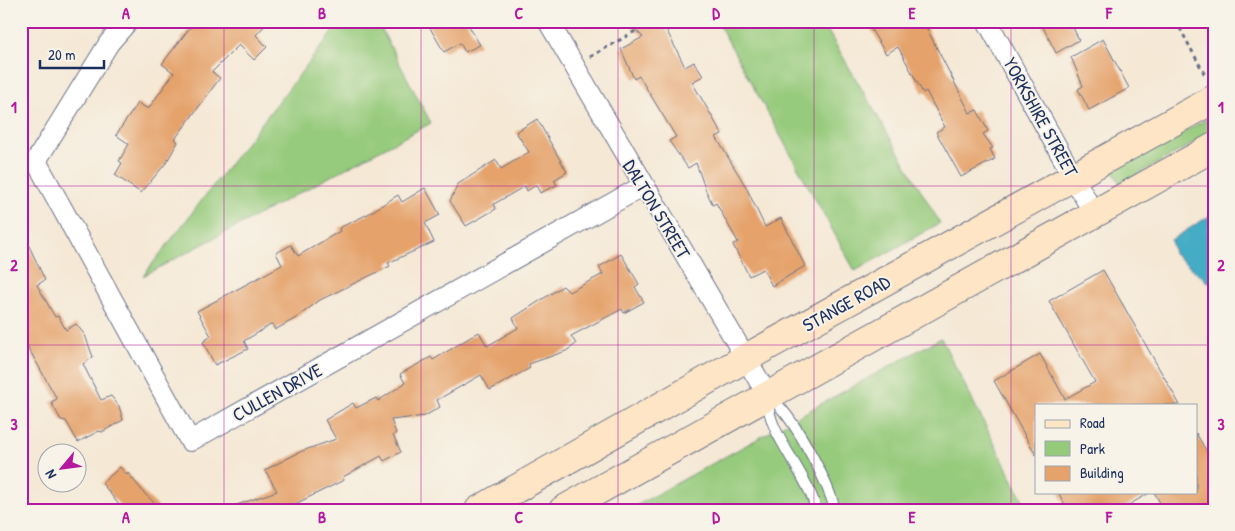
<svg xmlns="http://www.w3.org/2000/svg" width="1235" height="531" font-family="'Patrick Hand',sans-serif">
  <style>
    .green { fill: #96ca7b; stroke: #587c6c }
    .water { fill: #45acc5; stroke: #306e92 }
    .building { fill: #e5a26b }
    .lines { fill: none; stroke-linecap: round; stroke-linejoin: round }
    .service-casing { stroke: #677088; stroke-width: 12 }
    .minor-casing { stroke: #677088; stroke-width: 22 }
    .secondary-casing { stroke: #677088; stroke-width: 30 }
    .path { stroke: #677088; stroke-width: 3; stroke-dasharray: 4 4; stroke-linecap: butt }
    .service { stroke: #fff; stroke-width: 10 }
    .minor { stroke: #fff; stroke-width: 20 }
    .secondary { stroke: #fde5c5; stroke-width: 28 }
    .grid { fill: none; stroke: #b5179e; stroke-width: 1; stroke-opacity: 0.55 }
    .labels { text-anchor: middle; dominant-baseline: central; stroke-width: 4; stroke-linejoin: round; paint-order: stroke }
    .street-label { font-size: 19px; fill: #1b2f5e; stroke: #f7f3e8 }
    .neatline { fill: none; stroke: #b5179e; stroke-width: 2 }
    .grid-label { font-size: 16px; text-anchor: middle; font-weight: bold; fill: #b5179e }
  </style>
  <rect width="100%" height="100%" fill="#f7f3e8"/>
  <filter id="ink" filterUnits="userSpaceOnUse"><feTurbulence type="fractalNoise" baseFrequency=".02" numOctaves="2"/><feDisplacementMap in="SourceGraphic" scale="10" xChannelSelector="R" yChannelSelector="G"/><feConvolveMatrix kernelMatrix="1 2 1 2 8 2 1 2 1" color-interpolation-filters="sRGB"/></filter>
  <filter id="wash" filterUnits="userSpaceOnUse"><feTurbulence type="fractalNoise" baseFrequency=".0096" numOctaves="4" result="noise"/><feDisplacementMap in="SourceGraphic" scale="20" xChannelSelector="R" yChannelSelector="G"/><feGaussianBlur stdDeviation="1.12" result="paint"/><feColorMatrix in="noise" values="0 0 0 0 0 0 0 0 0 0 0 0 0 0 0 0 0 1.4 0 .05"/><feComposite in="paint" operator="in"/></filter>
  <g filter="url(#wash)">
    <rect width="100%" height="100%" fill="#f5e8d5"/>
    <path class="green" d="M 341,21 L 377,21 L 431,123 L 143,276 Z
      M 717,21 L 822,21 L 940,223 L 855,271 Z
      M 1214,115 L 1214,132 L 1120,184 L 1113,171 Z
      M 941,338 L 1028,510 L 628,510 Z"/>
    <path class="water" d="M 1214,213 L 1214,287 L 1174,254 L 1171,240 Z"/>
    <g id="blocks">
      <path class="building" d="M 195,21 L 269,21 L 256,35 L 267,47 L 254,60 L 239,45 L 212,72 L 220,78 L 175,139 L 178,142 L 166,163 L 141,193 L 115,175 L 122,163 L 119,161 L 129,144 L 116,135 L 138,103 L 148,109 L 174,73 L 162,64 Z
        M 426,21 L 466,21 L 480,45 L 465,52 L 460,43 L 444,52 Z
        M 626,21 L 662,21 L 685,67 L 694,62 L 703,76 L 692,82 L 722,134 L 716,137 L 746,187 L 765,227 L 781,218 L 805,266 L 772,286 L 763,269 L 749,276 L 733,245 L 738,242 L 716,203 L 713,205 L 706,191 L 696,163 L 688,168 L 669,141 L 676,137 L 639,76 L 634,79 L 621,49 L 643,37 Z
        M 866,21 L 923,21 L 970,113 L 977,110 L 988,131 L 983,134 L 993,148 L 990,149 L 995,159 L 961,177 L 936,132 L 945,127 L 926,91 L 923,93 L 898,47 L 886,54 Z
        M 1040,21 L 1070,21 L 1079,40 L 1056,53 Z
        M 1103,39 L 1129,88 L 1089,110 L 1078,89 L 1083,86 L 1071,57 Z
        M 537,119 L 567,172 L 554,180 L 557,185 L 540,193 L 536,185 L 527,191 L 525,186 L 494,204 L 496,209 L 466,226 L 450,201 L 458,184 L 496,160 L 501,169 L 529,152 L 516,132 Z
        M 425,188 L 440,215 L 425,223 L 434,242 L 388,263 L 390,266 L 320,300 L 296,318 L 275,330 L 272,324 L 244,341 L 248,349 L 215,365 L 203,342 L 211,336 L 197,311 L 282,265 L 276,253 L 291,245 L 298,256 L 340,231 L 339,228 L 368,214 L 398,195 L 402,202 Z
        M 21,229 L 45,280 L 37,285 L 55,317 L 58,316 L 66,330 L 76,324 L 85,335 L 93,357 L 83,364 L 101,400 L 111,396 L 119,406 L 123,420 L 102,432 L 99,431 L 78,442 L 66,421 L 61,420 L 51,402 L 57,399 L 21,335 Z
        M 621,254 L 639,284 L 635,287 L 644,302 L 624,313 L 622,309 L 571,336 L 576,344 L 566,351 L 529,364 L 530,368 L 490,390 L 481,375 L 437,400 L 440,407 L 425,416 L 391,420 L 396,433 L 393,435 L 401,452 L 384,461 L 381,456 L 343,477 L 344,480 L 283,510 L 232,510 L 231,507 L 277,491 L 265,470 L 302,451 L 336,439 L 325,420 L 353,403 L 356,408 L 376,398 L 378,401 L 405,383 L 400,374 L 431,357 L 433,360 L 479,332 L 487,346 L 518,328 L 513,318 L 563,286 L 569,292 L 603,274 L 599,267 Z
        M 1103,270 L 1180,405 L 1036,405 L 1036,455 L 994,381 L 1040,354 L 1065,399 L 1095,382 L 1049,301 Z
        M 1196,433 L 1214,464 L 1214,510 L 1164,510 L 1154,492 L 1196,492 Z
        M 120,467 L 127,475 L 128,473 L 145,494 L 162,510 L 123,510 L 102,483 Z
        M 1058,492 L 1151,492 L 1120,510 L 1068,510 Z"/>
    </g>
  </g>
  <g filter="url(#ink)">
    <use href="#blocks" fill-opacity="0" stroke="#677088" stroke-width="1"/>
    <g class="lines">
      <defs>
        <path id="service" d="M 770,398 C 793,414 828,482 835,510
          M 768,399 C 767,434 808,473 816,510"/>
        <path id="minor" d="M 128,21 L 109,43 L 36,161 L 190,441 L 643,186
          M 548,21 L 768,396
          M 987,21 L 1094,214"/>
        <path id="secondary" d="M 479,510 L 746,358 L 1214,99
          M 563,510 L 1214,147"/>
      </defs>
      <use href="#service" class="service-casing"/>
      <use href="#minor" class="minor-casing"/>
      <use href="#secondary" class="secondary-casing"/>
      <path class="path" d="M 1176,21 L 1205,75
        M 590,57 L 653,21
        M 21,500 L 27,510"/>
      <use href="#service" class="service"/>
      <use href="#minor" class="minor"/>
      <use href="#secondary" class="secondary"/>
    </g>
  </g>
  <path class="grid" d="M 224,21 L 224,510M 421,21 L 421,510M 618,21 L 618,510M 814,21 L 814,510M 1011,21 L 1011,510M 21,186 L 1214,186M 21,345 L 1214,345"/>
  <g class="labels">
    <g class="street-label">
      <text transform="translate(1041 117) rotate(61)">YORKSHIRE STREET</text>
      <text transform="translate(657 209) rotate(59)">DALTON STREET</text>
      <text transform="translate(846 303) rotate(-29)">STANGE ROAD</text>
      <text transform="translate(277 392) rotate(-29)">CULLEN DRIVE</text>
    </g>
  </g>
  <rect width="1235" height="531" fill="none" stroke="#f7f3e8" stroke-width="55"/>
  <rect x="1035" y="404" width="162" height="90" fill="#f7f3e8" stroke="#9fa5b1"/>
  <rect x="1045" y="420" width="25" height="8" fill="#fde5c5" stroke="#9fa5b1"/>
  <text x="1080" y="428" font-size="15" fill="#1b2f5e">Road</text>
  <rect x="1045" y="441" width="25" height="15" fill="#96ca7b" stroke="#9fa5b1"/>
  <text x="1080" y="454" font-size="15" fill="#1b2f5e">Park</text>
  <rect x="1045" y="466" width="25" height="15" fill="#e5a26b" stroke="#9fa5b1"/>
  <text x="1080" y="478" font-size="15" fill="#1b2f5e">Building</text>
  <g transform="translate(62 468) rotate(241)"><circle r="24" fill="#f7f3e8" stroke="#9fa5b1"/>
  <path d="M0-4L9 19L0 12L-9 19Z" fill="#b5179e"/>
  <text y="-8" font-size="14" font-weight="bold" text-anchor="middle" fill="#1b2f5e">N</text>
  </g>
  <path d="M40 60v8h64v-8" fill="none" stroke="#1b2f5e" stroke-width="2.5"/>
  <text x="48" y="60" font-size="15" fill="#1b2f5e" stroke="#f7f3e8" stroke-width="4" paint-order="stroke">20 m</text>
  <rect x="28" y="28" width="1180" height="476" class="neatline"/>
  <g class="grid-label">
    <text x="126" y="19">A</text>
    <text x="322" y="19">B</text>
    <text x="519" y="19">C</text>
    <text x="716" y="19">D</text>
    <text x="912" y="19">E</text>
    <text x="1109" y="19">F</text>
    <text x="14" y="113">1</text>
    <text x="1221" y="113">1</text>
    <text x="14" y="271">2</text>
    <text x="1221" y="271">2</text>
    <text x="14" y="430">3</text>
    <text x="1221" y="430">3</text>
    <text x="126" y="523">A</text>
    <text x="322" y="523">B</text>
    <text x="519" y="523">C</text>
    <text x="716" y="523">D</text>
    <text x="912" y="523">E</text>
    <text x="1109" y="523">F</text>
  </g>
</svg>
